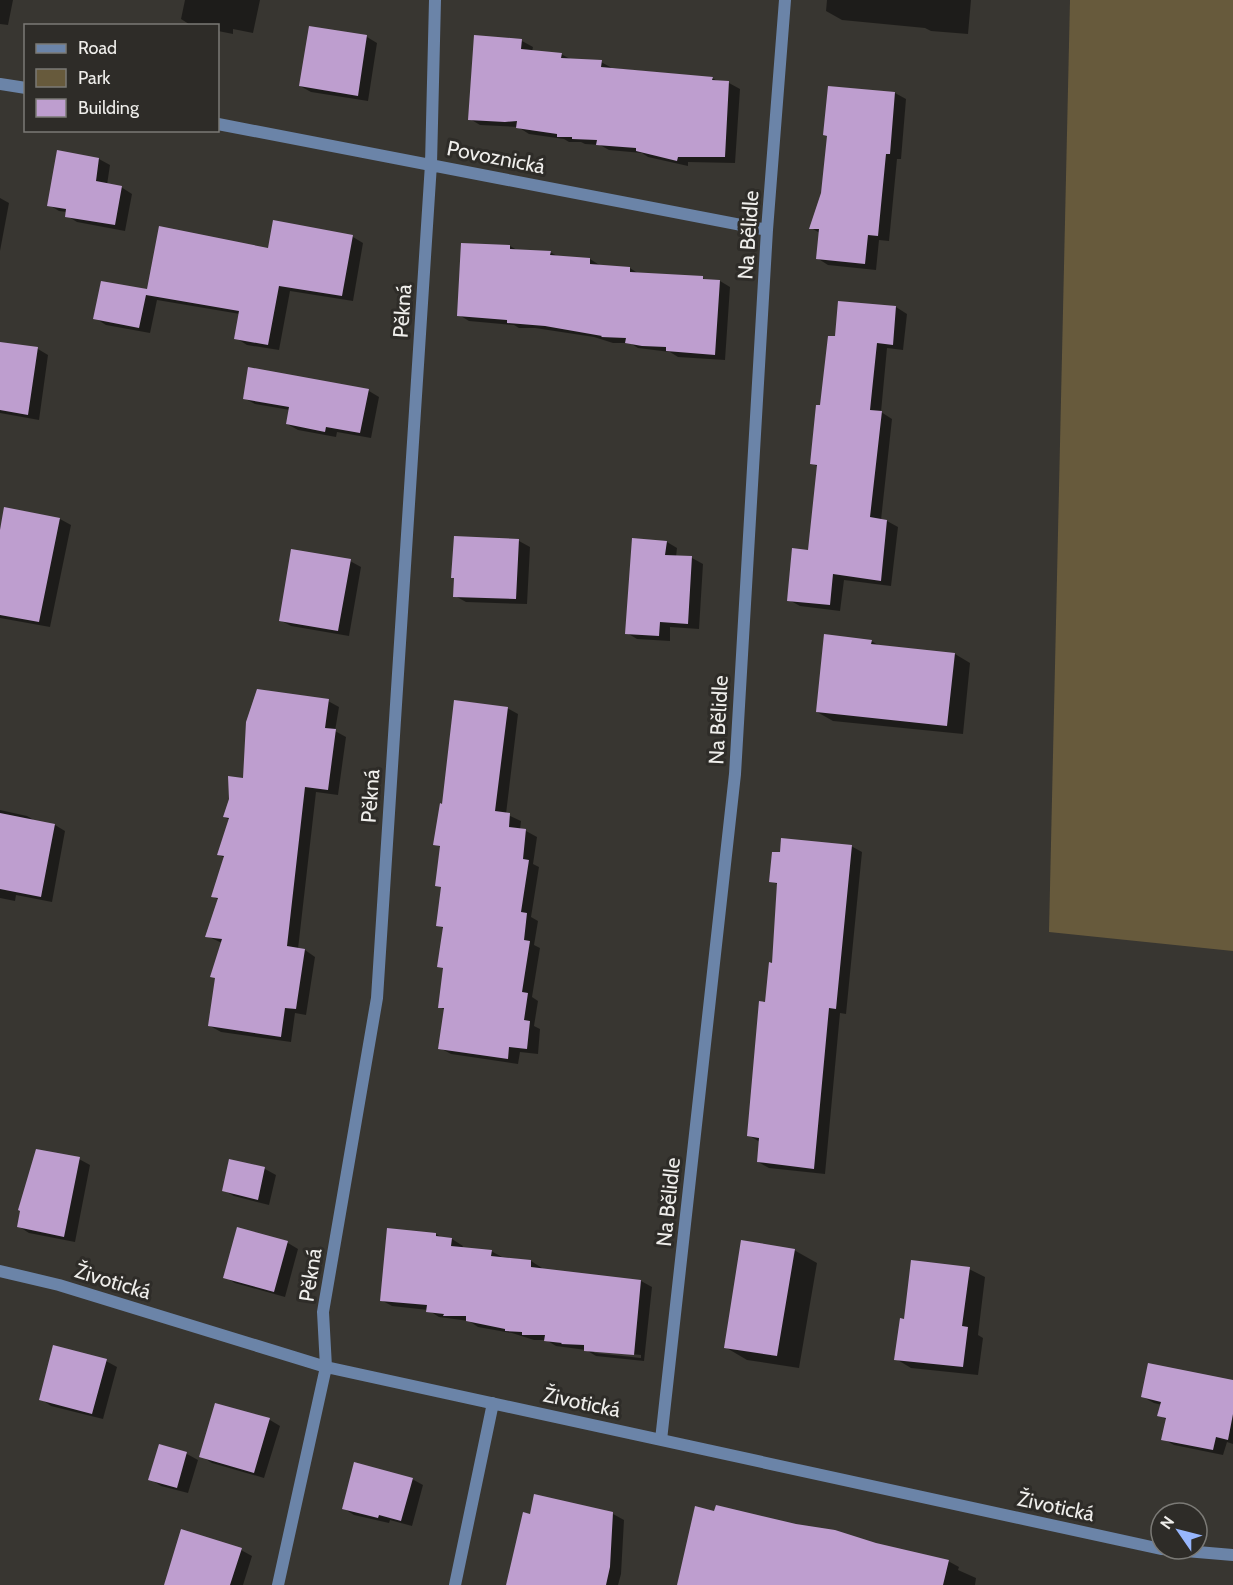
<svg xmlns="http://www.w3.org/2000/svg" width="1233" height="1585" font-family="Cabin,sans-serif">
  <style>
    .green { fill: #675a3c }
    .shadow { fill: #0007; fill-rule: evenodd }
    .building { fill: #be9ecf }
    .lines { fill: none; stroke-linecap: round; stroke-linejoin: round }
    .minor { stroke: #6b84a8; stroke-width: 12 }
    .labels { text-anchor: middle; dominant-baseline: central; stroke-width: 6; stroke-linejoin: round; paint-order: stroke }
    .street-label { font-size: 21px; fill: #efeeeb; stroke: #2e2c28 }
  </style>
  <rect width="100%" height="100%" fill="#383631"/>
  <path class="green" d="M 1070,0 L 1233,0 L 1233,951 L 1049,932 Z"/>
  <path class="shadow" d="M 0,0 L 13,0 L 8,25 L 0,24 Z
    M 185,0 L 260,0 L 253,33 L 233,29 L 233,34 L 218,31 L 218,26 L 192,26 L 181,19 Z
    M 827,0 L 971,0 L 968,34 L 931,31 L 925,28 L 842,20 L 826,11 Z
    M 367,37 L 377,43 L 368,101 L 311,92 L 300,86 Z
    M 522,41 L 533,47 L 532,52 L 561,54 L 572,60 L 601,62 L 612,68 L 712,78 L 719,82 L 729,83 L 740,89 L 735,163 L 688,162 L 688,166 L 648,157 L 642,153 L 609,150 L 600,145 L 585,144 L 581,142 L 569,142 L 564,139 L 529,134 L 518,127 L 480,125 L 470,119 Z
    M 829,88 L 895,93 L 906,99 L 901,159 L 897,159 L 889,241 L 879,240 L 876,270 L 828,265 L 817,258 L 820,233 L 811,228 L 823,194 L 829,137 L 824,135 Z
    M 59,151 L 99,159 L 110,165 L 107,185 L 121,187 L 132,194 L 125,231 L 77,222 L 67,216 L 67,212 L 59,211 L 49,205 Z
    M 0,198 L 9,203 L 0,251 Z
    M 274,222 L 353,237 L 363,243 L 353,301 L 290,291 L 279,350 L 247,345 L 236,338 L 240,314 L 157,300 L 150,333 L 106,325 L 95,318 L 148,291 L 269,250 Z
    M 510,246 L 517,250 L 550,252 L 559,257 L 590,259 L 601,266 L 630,268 L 639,274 L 703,278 L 707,281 L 720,281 L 730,287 L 725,360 L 678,357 L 670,352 L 638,348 L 630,343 L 613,343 L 594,337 L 535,328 L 519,328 L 514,325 L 469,321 L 459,315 Z
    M 840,302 L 896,307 L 907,314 L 903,350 L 887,348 L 881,412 L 892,419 L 881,520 L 887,521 L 898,527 L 891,586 L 844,580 L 840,611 L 800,606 L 789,600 L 809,552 L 818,467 L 812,463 L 821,407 L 836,338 Z
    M 0,343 L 38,349 L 48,355 L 39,420 L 0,413 Z
    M 249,368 L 369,391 L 379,397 L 371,438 L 337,432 L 336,437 L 298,430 L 287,424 L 290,410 L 255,404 L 244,398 Z
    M 6,508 L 60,519 L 71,525 L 50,627 L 0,618 L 0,537 Z
    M 456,538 L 519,541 L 530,547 L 527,604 L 466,602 L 455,596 Z
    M 667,542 L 677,548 L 676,557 L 692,558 L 703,564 L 699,629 L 670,627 L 670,641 L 637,639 L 627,633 Z
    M 350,561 L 361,567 L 349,636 L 291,626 L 280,620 Z
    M 871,641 L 880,646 L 955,654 L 970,663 L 963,734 L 833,721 L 817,712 Z
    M 328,701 L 339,707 L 335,731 L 346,737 L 338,795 L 316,792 L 298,949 L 305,950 L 315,957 L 306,1015 L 295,1013 L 291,1042 L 221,1032 L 210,1026 L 222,943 L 207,936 L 219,900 L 212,896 L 225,858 L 219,855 L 230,820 L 224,817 L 244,780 Z
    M 507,708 L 518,714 L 506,814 L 521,821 L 520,830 L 526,831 L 537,837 L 533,864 L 539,867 L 531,917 L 538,921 L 534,945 L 540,948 L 532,997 L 538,1001 L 534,1026 L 540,1029 L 538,1054 L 520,1052 L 518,1064 L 451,1054 L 440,1048 L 445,1010 L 440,1007 L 445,970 L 439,966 L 444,929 L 438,925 L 443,889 L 437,885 L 442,848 L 435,844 Z
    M 0,810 L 27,816 L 37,822 L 55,825 L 65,831 L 52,902 L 16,895 L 15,901 L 0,898 Z
    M 851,846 L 862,852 L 846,1014 L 840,1013 L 825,1174 L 769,1168 L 758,1162 L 760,1142 L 748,1135 L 760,1003 L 766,1003 L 773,964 L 779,885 L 771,881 Z
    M 79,1159 L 90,1165 L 75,1242 L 29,1233 L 18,1226 Z
    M 230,1161 L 265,1169 L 276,1175 L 269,1205 L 234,1196 L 223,1190 Z
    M 238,1229 L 288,1243 L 298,1249 L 285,1297 L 235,1283 L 225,1277 Z
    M 436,1234 L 444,1239 L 452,1239 L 463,1246 L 462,1248 L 491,1251 L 502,1257 L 531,1261 L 542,1268 L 541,1270 L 641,1281 L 652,1287 L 644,1361 L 596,1356 L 586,1350 L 556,1346 L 546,1340 L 534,1340 L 512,1333 L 478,1327 L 469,1321 L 439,1317 L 428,1310 L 392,1306 L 381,1300 ZM 591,1350 L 641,1355 L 641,1358 L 595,1353 Z
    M 794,1250 L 817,1263 L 799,1368 L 747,1360 L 725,1347 Z
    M 969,1269 L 985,1277 L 978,1335 L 983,1338 L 978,1375 L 911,1368 L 896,1359 L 905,1321 Z
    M 106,1361 L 117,1367 L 103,1419 L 51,1406 L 41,1399 Z
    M 1233,1382 L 1233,1444 L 1227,1442 L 1223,1455 L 1174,1445 L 1163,1439 L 1167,1420 L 1159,1415 L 1162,1405 L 1154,1403 L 1143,1397 Z
    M 216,1405 L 270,1420 L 280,1426 L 264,1478 L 212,1463 L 201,1456 Z
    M 160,1446 L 187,1454 L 198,1460 L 188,1493 L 161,1486 L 150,1479 Z
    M 412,1479 L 423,1485 L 412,1526 L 390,1520 L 389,1523 L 354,1515 L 343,1508 Z
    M 613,1514 L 624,1520 L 621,1574 L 618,1585 L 506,1585 L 531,1515 Z
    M 876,1544 L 948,1561 L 959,1567 L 958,1570 L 976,1578 L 975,1585 L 678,1585 Z
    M 241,1550 L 252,1556 L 243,1585 L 165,1585 Z"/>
  <path class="building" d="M 309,26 L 367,35 L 358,96 L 299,86 Z
    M 474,35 L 522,39 L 521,49 L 562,53 L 561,58 L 602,60 L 601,67 L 713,77 L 712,80 L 729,81 L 725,157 L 678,157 L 677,161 L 636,151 L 636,148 L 596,145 L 597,140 L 572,139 L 572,137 L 557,137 L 557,134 L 516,128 L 517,121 L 505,122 L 468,120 Z
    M 828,86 L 895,92 L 890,154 L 886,154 L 878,236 L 868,235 L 865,264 L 816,259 L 819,229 L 809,229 L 821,193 L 827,136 L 823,135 Z
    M 57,150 L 99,158 L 96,181 L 122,186 L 115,225 L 65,217 L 66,209 L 47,206 Z
    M 273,220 L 353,235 L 342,296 L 279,286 L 268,345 L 234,339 L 239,311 L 146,295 L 139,328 L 93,319 L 101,281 L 147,289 L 159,226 L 268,248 Z
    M 461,243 L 510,245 L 510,249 L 551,251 L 550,255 L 590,258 L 590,264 L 630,267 L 630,272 L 703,276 L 703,279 L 720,280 L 715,355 L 666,351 L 666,347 L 642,346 L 625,343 L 626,338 L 601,337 L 602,336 L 545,326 L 507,323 L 507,320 L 457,316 Z
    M 838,301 L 896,306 L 893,345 L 877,343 L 870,410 L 882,411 L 870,517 L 887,520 L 881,581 L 833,574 L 830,605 L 787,601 L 792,548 L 808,550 L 817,465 L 810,464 L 816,405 L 820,405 L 828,336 L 835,336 Z
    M 0,342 L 38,347 L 28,415 L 0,410 Z
    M 248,367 L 369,389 L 360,433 L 326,427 L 325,432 L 286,424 L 289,407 L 243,399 Z
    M 4,507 L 60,518 L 39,622 L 0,615 L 0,530 Z
    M 454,536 L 519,539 L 516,599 L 453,597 L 454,578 L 451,578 Z
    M 632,538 L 667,541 L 665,555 L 692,556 L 688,624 L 660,622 L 659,636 L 625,634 Z
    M 291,549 L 351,559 L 338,631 L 279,621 Z
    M 824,634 L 872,640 L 871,644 L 955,653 L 947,726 L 816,712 Z
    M 257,689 L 329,699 L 325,728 L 336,729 L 328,790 L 305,787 L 287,946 L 305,949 L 296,1009 L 285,1008 L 281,1037 L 208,1026 L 215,978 L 210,977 L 222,939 L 205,937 L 218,898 L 211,897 L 224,856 L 217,855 L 229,818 L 223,817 L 229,799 L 228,776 L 243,778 L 246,722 Z
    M 454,700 L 508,707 L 495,811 L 510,813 L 509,827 L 526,829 L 523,859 L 529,860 L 521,912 L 527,913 L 524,940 L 530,941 L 522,992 L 528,993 L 524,1020 L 530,1021 L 527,1049 L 509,1047 L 508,1059 L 438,1049 L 444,1008 L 438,1008 L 443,968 L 437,967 L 443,927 L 436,926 L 441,887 L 435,886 L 440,846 L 433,845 L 440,803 L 442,804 Z
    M 0,813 L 55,824 L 41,897 L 0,889 Z
    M 781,838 L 852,845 L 836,1009 L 829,1008 L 814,1169 L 757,1162 L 759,1138 L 747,1136 L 759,1001 L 765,1002 L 769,962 L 772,963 L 777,883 L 769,882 L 772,852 L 780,852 Z
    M 36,1149 L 80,1157 L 64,1237 L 17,1227 L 20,1211 L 18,1210 Z
    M 229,1159 L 265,1167 L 258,1200 L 222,1191 Z
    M 237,1227 L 288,1241 L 274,1292 L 223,1278 Z
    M 387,1228 L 436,1233 L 436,1236 L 452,1238 L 451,1246 L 492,1250 L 491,1256 L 531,1260 L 531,1267 L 641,1280 L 634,1355 L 584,1351 L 584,1345 L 561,1344 L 562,1343 L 544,1341 L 545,1335 L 522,1335 L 522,1332 L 505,1331 L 505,1329 L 466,1321 L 466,1316 L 443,1316 L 444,1314 L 426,1312 L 427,1305 L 380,1301 Z
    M 741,1240 L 795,1249 L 777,1356 L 724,1348 Z
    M 911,1260 L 970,1267 L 962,1326 L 968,1327 L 963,1367 L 894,1360 L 900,1318 L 904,1319 Z
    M 53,1345 L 107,1359 L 92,1414 L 39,1400 Z
    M 1148,1363 L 1233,1380 L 1233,1414 L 1228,1440 L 1216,1437 L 1213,1450 L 1161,1440 L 1166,1418 L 1157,1416 L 1161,1402 L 1141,1397 Z
    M 215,1403 L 270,1418 L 254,1473 L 199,1457 Z
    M 159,1444 L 187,1452 L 177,1488 L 148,1480 Z
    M 354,1462 L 413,1478 L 401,1521 L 379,1515 L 378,1518 L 342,1509 Z
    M 534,1494 L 613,1512 L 610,1567 L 606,1585 L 506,1585 L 523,1512 L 530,1514 Z
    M 716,1505 L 796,1524 L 835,1530 L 876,1543 L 949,1560 L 943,1585 L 677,1585 L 695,1506 L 714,1511 Z
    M 181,1529 L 242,1548 L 230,1585 L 164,1585 Z"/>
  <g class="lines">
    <path class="minor" d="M 0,84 L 26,88
      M 218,124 L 767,230
      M 0,1271 L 59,1285 L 326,1367 L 1161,1549
      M 661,1440 L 735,774 L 767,230 L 785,0
      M 1162,1549 L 1233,1555
      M 278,1585 L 326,1367 L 323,1312 L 377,998 L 431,164 L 435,0
      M 455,1585 L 493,1403"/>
  </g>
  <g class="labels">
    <g class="street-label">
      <text transform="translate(496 157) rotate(11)">Povoznická</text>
      <text transform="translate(748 235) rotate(-86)">Na Bělidle</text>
      <text transform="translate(402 311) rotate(-86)">Pěkná</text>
      <text transform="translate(718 720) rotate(-87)">Na Bělidle</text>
      <text transform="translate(370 796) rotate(-86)">Pěkná</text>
      <text transform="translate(668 1202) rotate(-84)">Na Bělidle</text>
      <text transform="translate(310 1275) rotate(-81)">Pěkná</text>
      <text transform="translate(113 1281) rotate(17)">Životická</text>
      <text transform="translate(582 1402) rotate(12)">Životická</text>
      <text transform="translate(1056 1506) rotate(12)">Životická</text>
    </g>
  </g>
  <rect x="24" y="24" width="195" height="108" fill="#2e2c28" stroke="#7b7a76" stroke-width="1.5"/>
  <rect x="36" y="44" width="30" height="9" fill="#6b84a8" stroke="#7b7a76" stroke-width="1.5"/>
  <text x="78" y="54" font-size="18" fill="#efeeeb">Road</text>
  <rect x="36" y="69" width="30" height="18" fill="#675a3c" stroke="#7b7a76" stroke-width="1.5"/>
  <text x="78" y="84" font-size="18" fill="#efeeeb">Park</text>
  <rect x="36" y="99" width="30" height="18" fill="#be9ecf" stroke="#7b7a76" stroke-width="1.5"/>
  <text x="78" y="114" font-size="18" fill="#efeeeb">Building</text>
  <g transform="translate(1179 1531) rotate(305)"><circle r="28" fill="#2e2c28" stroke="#7b7a76" stroke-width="1.5"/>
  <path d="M0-4.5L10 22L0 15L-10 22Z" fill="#97b6fd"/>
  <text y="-9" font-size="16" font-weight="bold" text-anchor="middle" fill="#efeeeb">N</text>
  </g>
</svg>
